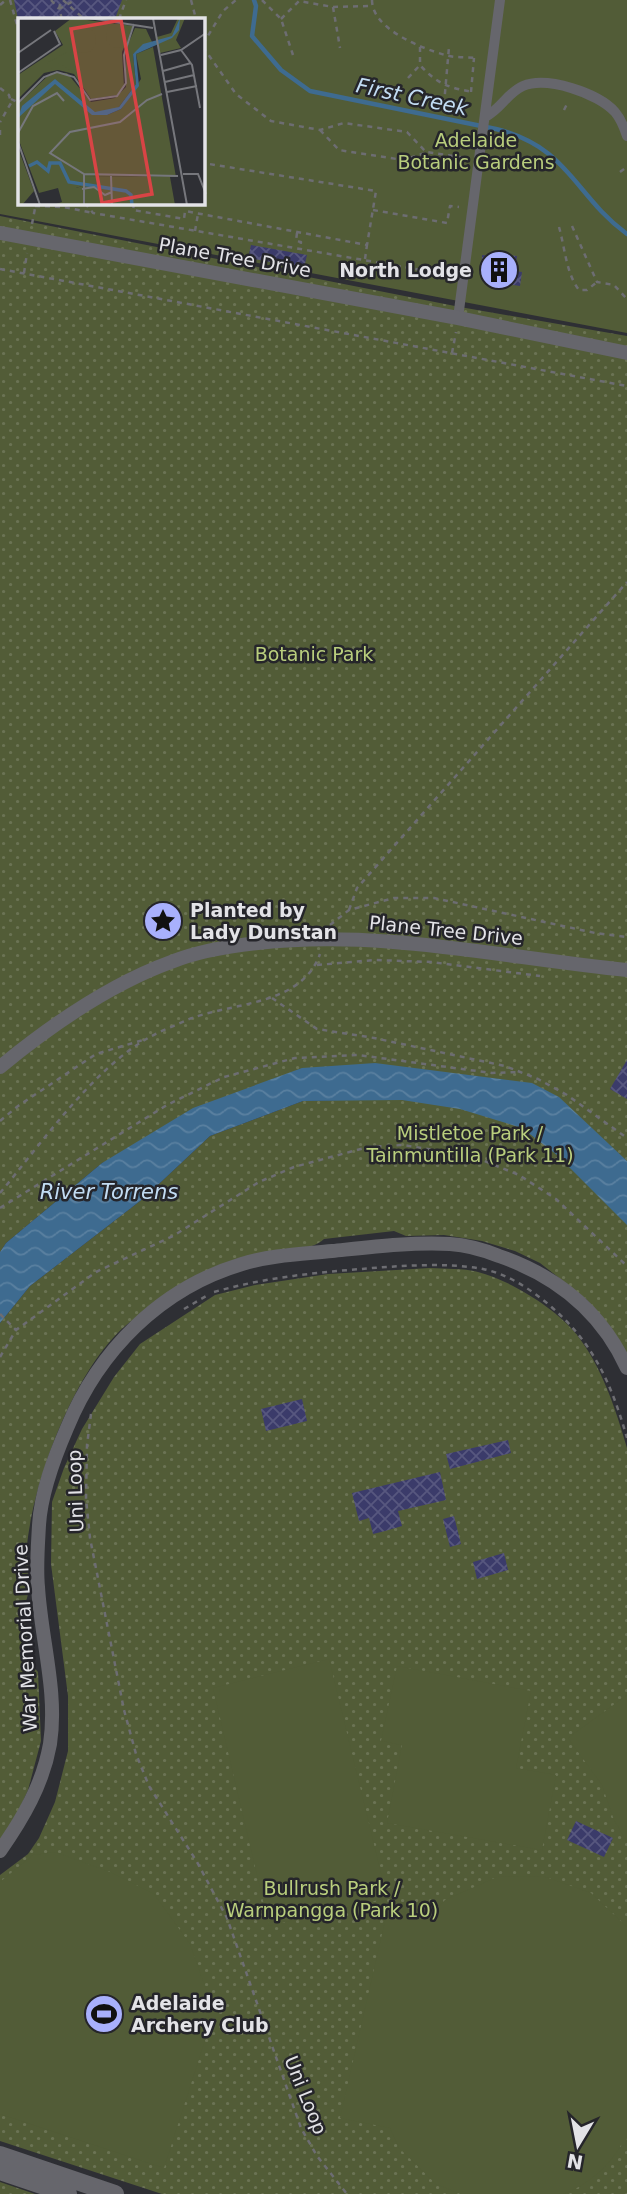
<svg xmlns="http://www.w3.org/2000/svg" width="627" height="2194" font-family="'DejaVu Sans',sans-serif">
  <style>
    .grass { fill: url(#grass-dots) }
    .garden { fill: #525c37; fill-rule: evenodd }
    .water { fill: url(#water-waves) }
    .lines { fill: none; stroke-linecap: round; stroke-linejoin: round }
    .stream { stroke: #3e6b90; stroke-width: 4.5 }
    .building { fill: url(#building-cross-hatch) }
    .path { stroke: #6d6d72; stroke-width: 2.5; stroke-dasharray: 5 5; stroke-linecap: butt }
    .pedestrian { stroke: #66666c; stroke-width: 10 }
    .minor { stroke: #66666c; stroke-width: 14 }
    .tertiary { stroke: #66666c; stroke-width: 18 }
    .labels { text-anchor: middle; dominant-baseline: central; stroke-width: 5; stroke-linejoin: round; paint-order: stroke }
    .park-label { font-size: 19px; fill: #b9ce7d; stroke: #25252a }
    .street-label { font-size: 19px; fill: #e3e3e7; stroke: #25252a }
    .poi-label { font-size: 19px; font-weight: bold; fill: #e3e3e7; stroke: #25252a; text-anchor: start }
    .water-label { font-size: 21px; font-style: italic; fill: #c2dcf3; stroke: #25252a }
    .inset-river { fill: none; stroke: #3e6b90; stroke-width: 3.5 }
    .inset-road { fill: none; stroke: #76777c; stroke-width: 2 }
    .view { fill: #d84445; fill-opacity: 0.15; stroke: #d84445; stroke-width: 3.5 }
    .inset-edge { fill: none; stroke: #e3e3e7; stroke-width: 3.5 }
  </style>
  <defs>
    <pattern id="grass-dots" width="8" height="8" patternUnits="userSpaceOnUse" patternTransform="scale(1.75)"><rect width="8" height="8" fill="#525c37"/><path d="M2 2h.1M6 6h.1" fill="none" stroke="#6b7354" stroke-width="1.8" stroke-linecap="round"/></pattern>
    <pattern id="water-waves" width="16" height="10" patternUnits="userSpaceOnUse" patternTransform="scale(1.75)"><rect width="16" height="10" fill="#3e6b90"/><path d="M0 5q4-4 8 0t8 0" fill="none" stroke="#5a80a0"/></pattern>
    <pattern id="building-cross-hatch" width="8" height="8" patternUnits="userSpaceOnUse" patternTransform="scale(1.75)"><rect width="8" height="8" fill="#3b3b6a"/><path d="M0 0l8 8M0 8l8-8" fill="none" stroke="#57577f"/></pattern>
  </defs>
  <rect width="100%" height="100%" fill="#2e2f34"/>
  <path class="grass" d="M 0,216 L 460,307 L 627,336 L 627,1357 L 604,1319 L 586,1299 L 540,1263 L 515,1251 L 482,1241 L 444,1235 L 406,1236 L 394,1231 L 324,1239 C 310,1252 290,1246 273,1252 C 245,1261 210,1283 183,1296 C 166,1304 145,1311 130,1322 C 76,1364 34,1479 27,1545 C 25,1564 34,1591 23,1607 L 30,1663 L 38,1672 L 41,1741 L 28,1790 L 18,1812 L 0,1841 L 0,1323 L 30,1286 L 144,1198 L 210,1136 L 303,1101 L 372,1099 L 375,1063 L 102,1163 L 6,1243 L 0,1252 Z
    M 430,1268 C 445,1269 463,1268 478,1272 C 510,1280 557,1309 577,1335 C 602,1367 616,1410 627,1448 L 627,2194 L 162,2194 L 0,2141 L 0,1875 L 28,1854 L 39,1838 L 55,1802 L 68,1751 L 68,1696 L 51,1564 L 52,1502 L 64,1468 L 82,1429 L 114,1377 L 140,1344 L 215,1295 L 255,1285 L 328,1274 Z
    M 0,2182 L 35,2194 L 0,2194 Z"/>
  <path class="garden" d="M 0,0 L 627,0 L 627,333 L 0,214 ZM 19,19 L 203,19 L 203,203 L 19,203 Z
    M 329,1659 L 387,1898 L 269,1926 L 213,1688 Z
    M 397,1666 L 531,1691 L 516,1768 L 556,1775 L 542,1850 L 387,1823 L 402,1745 L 381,1741 Z
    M 627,1695 L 627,1842 L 614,1820 L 602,1785 L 568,1738 Z
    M 55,1852 L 110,1872 L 154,1894 L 190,1944 L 209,1998 L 208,2031 L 164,2168 L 0,2114 L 0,1882 L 33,1855 Z
    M 543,1876 L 591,1893 L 627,1927 L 627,2138 L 625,2146 L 621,2145 C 609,2166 587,2186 563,2194 L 461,2194 L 436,2184 L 399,2148 L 390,2128 L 340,2118 L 388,1908 L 430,1918 L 445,1900 L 497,1877 Z"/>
  <path class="water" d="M 375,1063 L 532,1083 L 559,1097 L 627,1161 L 627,1225 L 557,1155 L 522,1128 L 460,1109 L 402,1100 L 303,1101 L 210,1136 L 144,1198 L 30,1286 L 0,1323 L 0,1252 L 6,1243 L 102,1163 L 193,1108 L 302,1068 Z"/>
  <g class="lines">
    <path class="stream" d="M 254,0 L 256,6 L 252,36 L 281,70 L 310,91 L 496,129 C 569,147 574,195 627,234"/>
  </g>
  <path class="building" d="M 14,0 L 122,0 L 115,19 L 18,19 Z
    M 251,245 L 307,255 L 304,268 L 248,258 Z
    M 501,254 L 517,256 L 515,271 L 522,272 L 520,286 L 481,280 L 482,255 L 501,257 Z
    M 627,1060 L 627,1099 L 610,1089 Z
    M 302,1399 L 307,1421 L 266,1431 L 261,1409 Z
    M 508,1440 L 511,1453 L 450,1469 L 446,1454 Z
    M 440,1472 L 446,1500 L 398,1511 L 402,1526 L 385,1531 L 373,1534 L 369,1518 L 359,1521 L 352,1493 Z
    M 454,1516 L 461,1544 L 450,1547 L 443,1519 Z
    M 504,1553 L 508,1570 L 477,1579 L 473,1562 Z
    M 576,1821 L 613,1838 L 604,1857 L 567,1840 Z"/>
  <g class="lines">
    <path class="path" d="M 10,0 L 19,32
      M 51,0 L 59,9
      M 63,0 L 84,19
      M 191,0 L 196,19
      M 262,0 L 281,19 L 293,55
      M 372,0 C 372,29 421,48 445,55 C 455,58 467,57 478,58
      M 0,5 L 6,0
      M 333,7 L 340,48
      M 59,9 L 61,0
      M 62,19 L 59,9 L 75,0
      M 119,19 L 126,0
      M 281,19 L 299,1 L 333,7 L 372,6
      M 203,44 L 223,11 L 236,0
      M 203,47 L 236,94 L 271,121 L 320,130 L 344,123 L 407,132 L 426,152 L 466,158
      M 420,47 L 420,65 C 437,84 449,88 474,92
      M 408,78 L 420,65
      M 0,88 L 9,95 L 11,103 L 0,122
      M 471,92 L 474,58
      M 11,99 L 19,103
      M 444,104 L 449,47
      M 564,110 L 568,102
      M 0,130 L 0,137
      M 320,130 L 339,150 L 403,160 L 425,153
      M 620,172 L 627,167
      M 85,203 L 93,213 L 450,275
      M 134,203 L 133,210 L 184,219 L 185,211 L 367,245 L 376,191 L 203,163
      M 35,206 L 63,207 L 93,213
      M 373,210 L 447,223 L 450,206 L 459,207
      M 32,224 L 36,203
      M 572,226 L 597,282 L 614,285 L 627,299
      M 559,227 C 565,248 566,273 579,290 L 587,290 L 597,282
      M 195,231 L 198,214
      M 297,233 L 296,241 L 301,242 L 300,249
      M 365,259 L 367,245
      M 0,269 L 627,386
      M 24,273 L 27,253
      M 452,353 L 456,332
      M 349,910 L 357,888 L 627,582
      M 330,925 L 349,910 L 394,898 L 434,898 L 595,933 L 627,937
      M 317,965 L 374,960 L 431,962 L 540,976
      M 272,998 L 317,1029 L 374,1038 L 505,1066 L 538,1079 L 567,1095 L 627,1138
      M 0,1121 L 18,1106 L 96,1054 L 143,1040
      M 0,1193 C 41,1144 92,1070 148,1038 C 160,1031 174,1026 187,1020 C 230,1002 301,1007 320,954
      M 0,1208 L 167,1105 L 224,1077 L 295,1058 L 358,1055 L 492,1073 L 519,1072
      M 214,1292 C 263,1278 311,1273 361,1269 C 397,1266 447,1262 483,1269 C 507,1274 529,1288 548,1304 C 593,1342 611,1382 627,1438
      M 184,1309 L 208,1295
      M 0,1314 L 16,1330
      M 0,1357 L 16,1330 L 96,1272 L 173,1236 L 259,1182 L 294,1167 L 368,1147 L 403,1145 L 452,1153 L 482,1160 L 519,1175 L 556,1199 L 627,1266
      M 91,1414 L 87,1445 L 86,1499 L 90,1538 L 124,1710 L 136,1754 L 149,1786 L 197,1862 L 227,1918 L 301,2128 L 317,2156 L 347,2194"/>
    <path class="pedestrian" d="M 485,117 C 501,109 507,93 523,86 C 547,76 598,93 615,112 C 621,119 624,127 627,136
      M 458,318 L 500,0"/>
    <path class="minor" d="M 0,233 L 458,318 L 627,353
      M 0,1067 C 51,1025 108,985 171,962 C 198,951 229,946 258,943 C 382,929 504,958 627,970
      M 0,1851 C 23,1818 43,1784 50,1744 C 58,1692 41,1639 38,1587 C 36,1567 38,1545 39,1525 C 41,1492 54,1458 67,1428 C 99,1350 161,1288 242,1264 C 271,1255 303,1254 332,1251 C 371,1247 411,1242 450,1244 C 467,1245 484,1250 499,1256 C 557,1276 601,1311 627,1368"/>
    <path class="tertiary" d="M 0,2155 L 115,2194
      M 0,2171 L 68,2194"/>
  </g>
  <defs>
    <symbol id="building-disc" viewBox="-11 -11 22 22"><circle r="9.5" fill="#a8b0fc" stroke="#25252a"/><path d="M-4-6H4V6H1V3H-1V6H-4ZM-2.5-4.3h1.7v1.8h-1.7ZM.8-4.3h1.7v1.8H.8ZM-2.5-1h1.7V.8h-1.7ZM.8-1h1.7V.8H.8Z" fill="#111"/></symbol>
    <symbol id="sight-disc" viewBox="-11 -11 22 22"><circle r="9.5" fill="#a8b0fc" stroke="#25252a"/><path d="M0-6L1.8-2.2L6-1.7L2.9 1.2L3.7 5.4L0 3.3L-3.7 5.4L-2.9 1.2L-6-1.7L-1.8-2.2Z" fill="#111"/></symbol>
    <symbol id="stadium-disc" viewBox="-11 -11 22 22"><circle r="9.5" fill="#a8b0fc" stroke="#25252a"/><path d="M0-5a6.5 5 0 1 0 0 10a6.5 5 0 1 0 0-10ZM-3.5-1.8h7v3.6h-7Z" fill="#111"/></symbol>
  </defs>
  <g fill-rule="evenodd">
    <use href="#building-disc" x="477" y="248" width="44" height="44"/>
    <use href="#sight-disc" x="141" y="899" width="44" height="44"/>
    <use href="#stadium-disc" x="82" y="1992" width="44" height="44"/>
  </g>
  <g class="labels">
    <g class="park-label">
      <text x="476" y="140">Adelaide<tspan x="476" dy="22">Botanic Gardens</tspan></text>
      <text x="314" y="654">Botanic Park</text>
      <text x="470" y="1133">Mistletoe Park /<tspan x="470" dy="22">Tainmuntilla (Park 11)</tspan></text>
      <text x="332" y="1888">Bullrush Park /<tspan x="332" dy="22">Warnpangga (Park 10)</tspan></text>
    </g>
    <g class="street-label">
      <text transform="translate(235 257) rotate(10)">Plane Tree Drive</text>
      <text transform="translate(446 930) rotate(6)">Plane Tree Drive</text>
      <text transform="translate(75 1491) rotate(-92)">Uni Loop</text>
      <text transform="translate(25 1638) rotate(-93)">War Memorial Drive</text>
      <text transform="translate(306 2095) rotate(68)">Uni Loop</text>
    </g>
    <g class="poi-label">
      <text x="472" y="270" text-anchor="end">North Lodge</text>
      <text x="190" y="910">Planted by<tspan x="190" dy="22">Lady Dunstan</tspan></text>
      <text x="131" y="2003">Adelaide<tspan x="131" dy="22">Archery Club</tspan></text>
    </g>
    <g class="water-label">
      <text transform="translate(412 97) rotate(12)">First Creek</text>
      <text x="109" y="1192">River Torrens</text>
    </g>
  </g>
  <g transform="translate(18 18)">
    <rect width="187" height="187" fill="#2e2f34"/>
    <path d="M 54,0 L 115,8 L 104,34 L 106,69 L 99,77 L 73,81 L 56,56 L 40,52 L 26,55 L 0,81 L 0,57 L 45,27 L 37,13 ZM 160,0 L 167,0 L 158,22 L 163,30 L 142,35 L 139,19 L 153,15 ZM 117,10 L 128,11 L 134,24 L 115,36 L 118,66 L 101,89 L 89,97 L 103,91 L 123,61 L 118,36 L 135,29 L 158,159 L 67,158 L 64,168 L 58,170 L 58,187 L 35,187 L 44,184 L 40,170 L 21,175 L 0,120 L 0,86 L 33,55 L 49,55 L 73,84 L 97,80 L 108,69 L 108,31 ZM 0,130 L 16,173 L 4,187 L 0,187 Z" fill="#525c37"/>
    <path d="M88 18a12 12 0 1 1 24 0a12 12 0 1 1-24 0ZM52 22a13 13 0 1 1 26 0a13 13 0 1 1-26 0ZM 51,33 L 65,46 L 56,55 L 41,45 L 34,51 L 29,45 ZM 66,158 L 152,159 L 157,187 L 58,187 L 58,170 L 64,168 Z" fill="#525c37"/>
    <path d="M 162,0 L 161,12 L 154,20 L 118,36 L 121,68 L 103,91 L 89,97 L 74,97 L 37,66 L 0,100 L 4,88 L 37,61 L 77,94 L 101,89 L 118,66 L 115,36 L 125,26 L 154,18 Z" fill="#3e6b90"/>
    <path class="inset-river" d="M 11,148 L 19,144 L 30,153 L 32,145 L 42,145 L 51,164 L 108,173 L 113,177 L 114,187"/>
    <path class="inset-road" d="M 71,0 L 135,10M 135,0 L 169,187M 163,32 L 174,47 L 182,90M 0,35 L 33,12M 143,37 L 163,32 L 188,15M 145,53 L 173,45M 0,55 L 42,26 L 36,13M 147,64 L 176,57M 149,74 L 179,68M 144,76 L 129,82 L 102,104 L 52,114 L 32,135 L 66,156 L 160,158M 0,85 L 26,59 L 39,54 L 56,59 L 72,82 L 99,78 L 108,65 L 106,37 L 116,6M 0,115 L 15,88 L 39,75 L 46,83M 0,124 L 22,187M 66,156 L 66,187M 165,156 L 180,156 L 188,176M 93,158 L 94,187M 64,171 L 76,169 L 87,177 L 94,174"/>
    <path class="view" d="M 103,2 L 134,176 L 84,185 L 53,11 Z"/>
    <rect width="187" height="187" class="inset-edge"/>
  </g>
  <g transform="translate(578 2145) rotate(190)" stroke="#25252a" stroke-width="5" paint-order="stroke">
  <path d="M0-5L12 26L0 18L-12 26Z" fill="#e3e3e7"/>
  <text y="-10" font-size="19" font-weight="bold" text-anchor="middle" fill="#e3e3e7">N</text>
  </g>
</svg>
